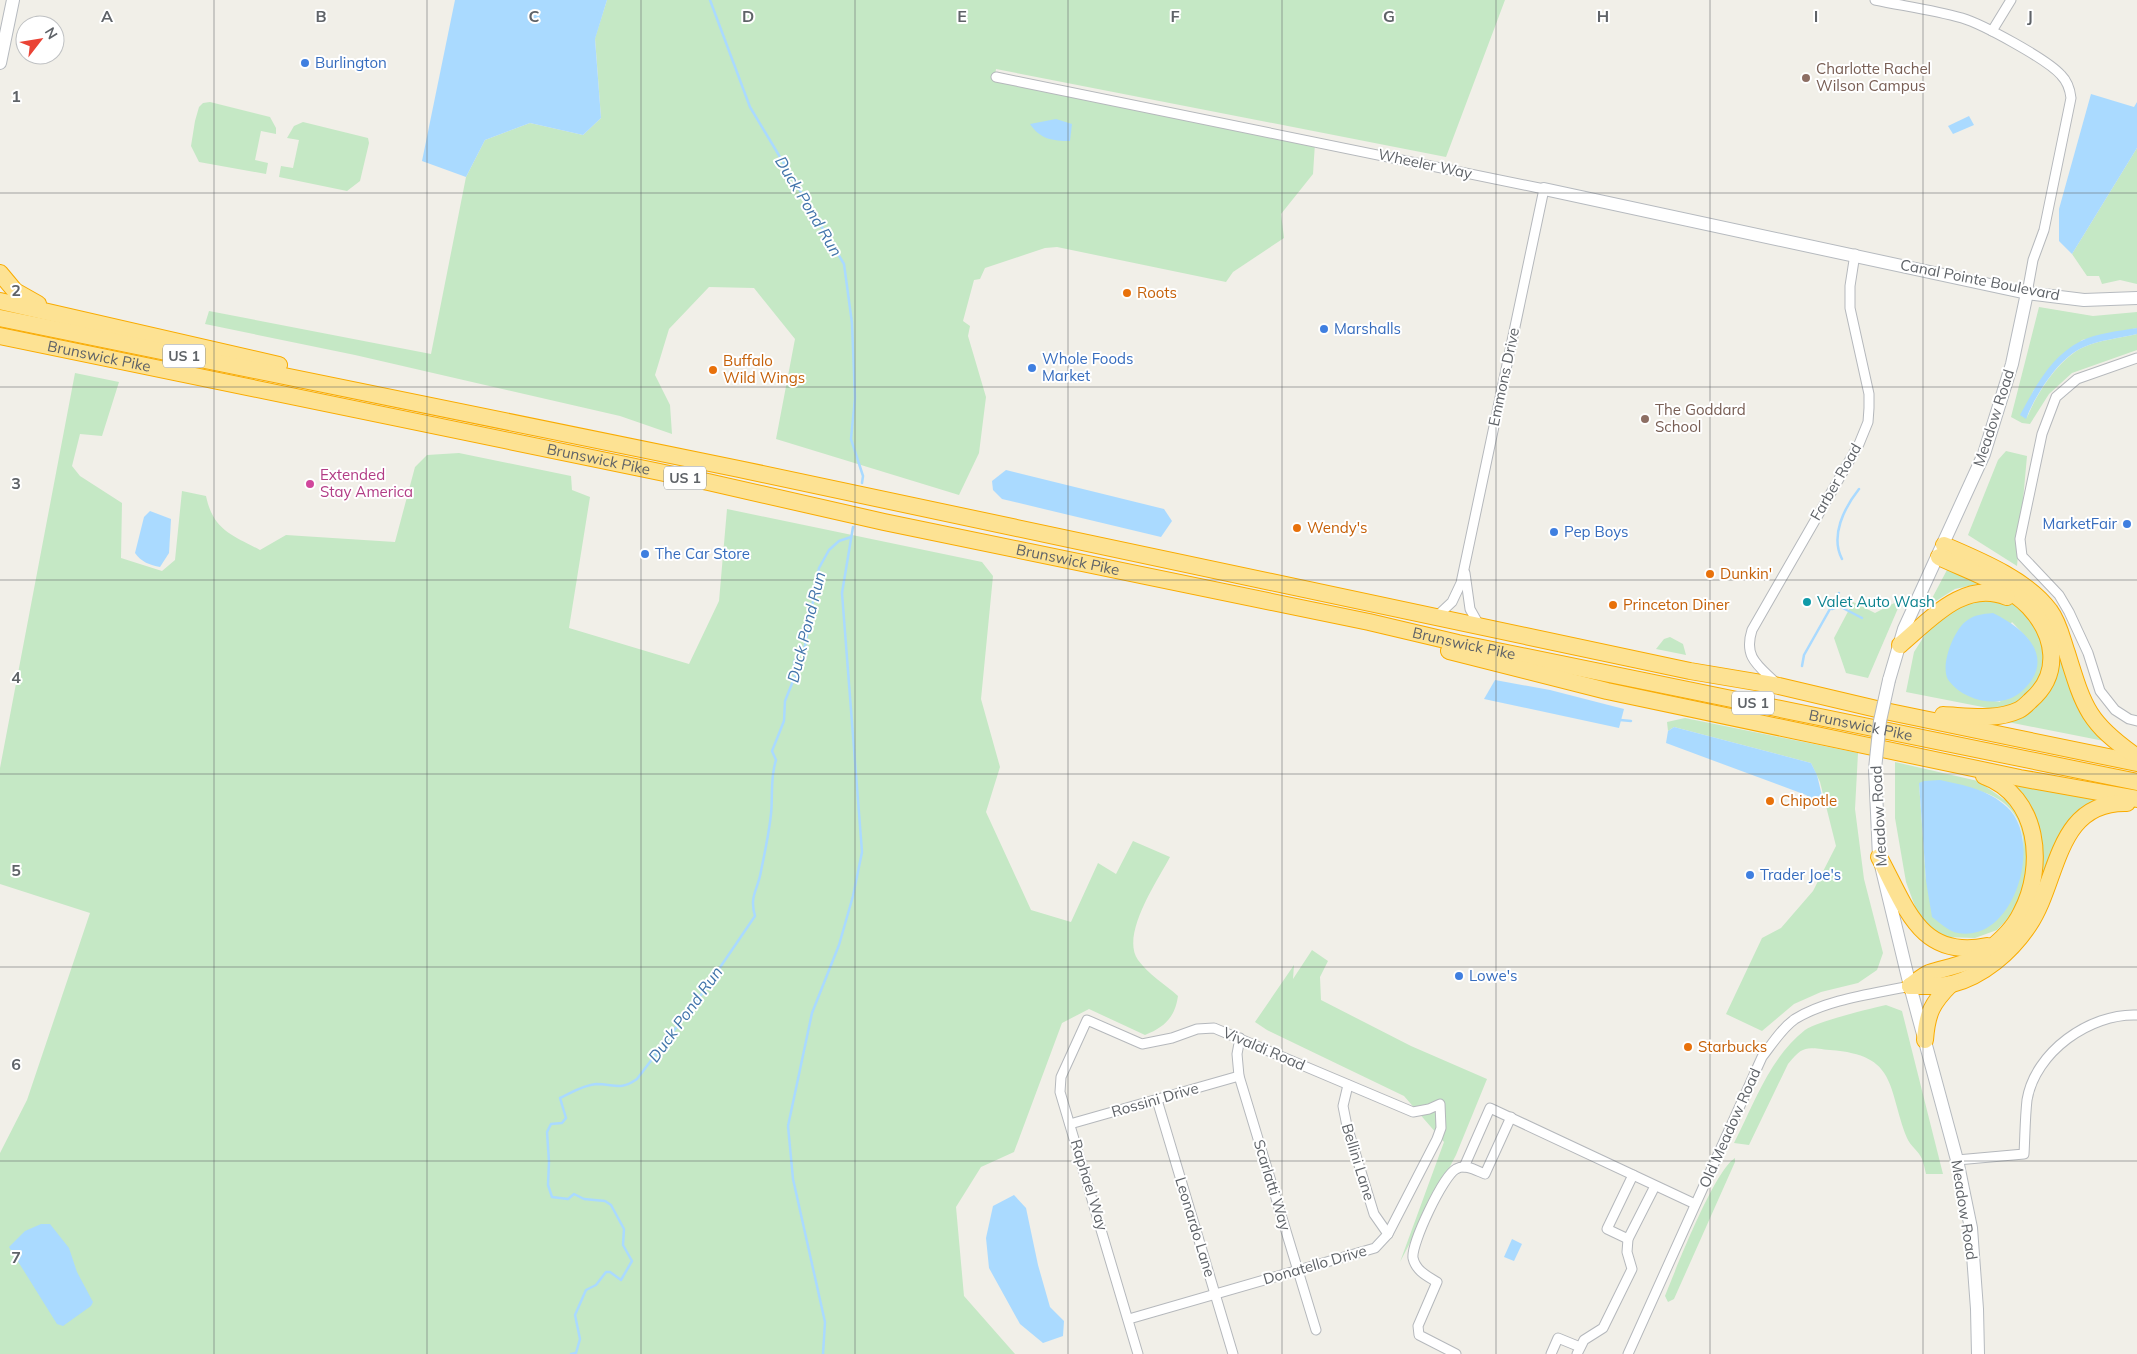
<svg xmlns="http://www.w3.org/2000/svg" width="2137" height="1354" font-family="Mulish,sans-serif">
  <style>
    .green { fill: #c5e8c5; fill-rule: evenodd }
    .water { fill: #aadaff }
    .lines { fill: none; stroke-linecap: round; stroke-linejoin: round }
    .stream { stroke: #aadaff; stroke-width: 2.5 }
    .street-casing { stroke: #b5b8bc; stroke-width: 11 }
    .secondary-casing { stroke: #b6babf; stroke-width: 14 }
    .highway-casing { stroke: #f9ab00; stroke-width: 18 }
    .street { stroke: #fff; stroke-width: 9 }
    .secondary { stroke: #fff; stroke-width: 12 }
    .highway { stroke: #fde293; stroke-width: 16 }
    .secondary-bridge-casing { stroke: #b6babf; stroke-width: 14; stroke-linecap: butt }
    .secondary-bridge { stroke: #fff; stroke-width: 12 }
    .grid { fill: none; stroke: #5f6368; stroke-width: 1; stroke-opacity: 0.55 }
    .shop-dot { fill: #3f7fe0; stroke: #fff; stroke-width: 2 }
    .education-dot { fill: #8d6e63; stroke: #fff; stroke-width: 2 }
    .food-dot { fill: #e8710a; stroke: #fff; stroke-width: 2 }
    .hotel-dot { fill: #d1479c; stroke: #fff; stroke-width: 2 }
    .culture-dot { fill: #0f9aa8; stroke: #fff; stroke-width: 2 }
    .labels { text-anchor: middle; stroke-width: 4; stroke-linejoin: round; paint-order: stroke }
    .shield { fill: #fff; stroke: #8f9295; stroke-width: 1 }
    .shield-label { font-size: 14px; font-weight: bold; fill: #5f6368 }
    .shop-label { font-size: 15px; fill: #366cbe; stroke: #fff; text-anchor: start }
    .education-label { font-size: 15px; fill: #785e54; stroke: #fff; text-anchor: start }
    .street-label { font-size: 15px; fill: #5f6368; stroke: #fff }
    .food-label { font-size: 15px; fill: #c56008; stroke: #fff; text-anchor: start }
    .hotel-label { font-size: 15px; fill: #b23c85; stroke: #fff; text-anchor: start }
    .culture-label { font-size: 15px; fill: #0d838f; stroke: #fff; text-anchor: start }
    .water-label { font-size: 16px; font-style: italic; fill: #4174aa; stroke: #fff }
    .grid-label { font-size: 16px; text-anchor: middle; font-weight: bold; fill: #5f6368; stroke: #fff; stroke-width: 4; stroke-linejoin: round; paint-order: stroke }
  </style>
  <rect width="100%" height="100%" fill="#f1efe8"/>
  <g class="green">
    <polygon points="607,0 1505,0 1446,157 996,69 995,76 1315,143 1313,174 1281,214 1284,238 1233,272 1226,282 1057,247 1045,248 985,268 980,279 974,280 963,321 970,326 968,336 986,397 979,453 959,495 776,439 795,339 754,288 709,287 669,329 655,375 670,405 672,434 620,416 355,355 205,324 209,311 431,354 466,177 485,140 530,123 583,135 601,118 595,38"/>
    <polygon points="210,102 270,117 276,128 276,134 261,131 255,160 268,163 266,174 199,162 191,146 195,121 199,107 203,103"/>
    <polygon points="303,122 368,138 369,143 360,181 347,191 279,177 281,166 293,168 299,140 287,138 294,126"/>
    <polygon points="2137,148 2137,284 2120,280 2102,284 2099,276 2087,276 2072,254"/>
    <path d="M 2039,307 L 2093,316 L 2137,312 L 2137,328 L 2082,340 L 2033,391 L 2027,418 C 2036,394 2060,357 2084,347 C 2100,340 2120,338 2137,334 L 2137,350 L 2072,373 L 2049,394 L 2030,424 L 2022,423 L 2011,417 Z"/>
    <path d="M 75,373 L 119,382 L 102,436 L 80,434 L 72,466 L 80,476 L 122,503 L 121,558 L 162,571 L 175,560 L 182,491 L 206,496 C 213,530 232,535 260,550 L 286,535 L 395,542 L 415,467 L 427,455 L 459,453 L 571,476 L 572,490 L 590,497 L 569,628 L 689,664 L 719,601 L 727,509 L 982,562 L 993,576 L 981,699 L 1000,767 L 986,812 L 1031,910 L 1071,922 L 1098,863 L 1116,874 L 1133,841 L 1170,857 C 1158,880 1120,935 1138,960 C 1148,974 1166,985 1178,996 C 1175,1017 1165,1027 1145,1035 L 1089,1009 L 1062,1023 L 1014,1152 L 981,1167 L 956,1207 L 964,1296 L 1015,1354 L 0,1354 L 0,1153 L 27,1100 L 90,913 L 0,884 L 0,768 Z"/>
    <polygon points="2006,451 2027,456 2017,566 1968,535 1998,460"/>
    <polygon points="1948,568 1982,583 1955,589 1928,606"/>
    <path d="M 1992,596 L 2023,606 L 2048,651 L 2045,677 L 2027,700 L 1998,710 L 1906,692 L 1914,652 L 1930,627 L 1967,600 ZM 2012,622 L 2028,639 L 2000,702 L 1972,697 L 1962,692 Z"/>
    <polygon points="1902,599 1868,678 1846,673 1834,638 1853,602 1875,613"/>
    <polygon points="1670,637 1683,644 1686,655 1656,649 1664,639"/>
    <polygon points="2060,649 2104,741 2003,721 2038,703"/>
    <polygon points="1685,718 1858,753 1855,809 1864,879 1883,953 1877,970 1858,983 1821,992 1794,1004 1762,1031 1726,1014 1762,938 1781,928 1813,891 1836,846 1820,782 1811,763 1674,727 1668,731 1667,722"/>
    <path d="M 1895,762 L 1978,781 L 2012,805 L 2028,828 L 2027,879 L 2013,913 L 1997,930 L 1975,938 L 1944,937 L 1920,920 L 1906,882 L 1895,818 ZM 1919,783 C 1958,785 2017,787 2023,838 C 2024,846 2022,856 2022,865 L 1926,881 Z"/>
    <polygon points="2015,784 2100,799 2043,876 2041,841 2035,815"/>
    <polygon points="1312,950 1328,961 1320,977 1321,1000 1411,1046 1487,1079 1456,1155 1400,1262 1444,1142 1404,1096 1267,1030 1255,1022 1294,965 1293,979"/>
    <path d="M 1886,1005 L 1902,1011 L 1943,1174 L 1926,1174 C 1925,1170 1924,1164 1922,1159 C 1919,1151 1910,1146 1907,1138 C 1887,1087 1898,1055 1830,1050 C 1807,1048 1804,1044 1788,1064 L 1749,1145 L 1734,1143 C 1754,1104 1770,1057 1805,1030 C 1819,1021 1868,1009 1886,1005 Z"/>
    <path d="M 1735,1158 L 1735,1162 L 1674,1299 L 1668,1302 L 1665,1296 C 1676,1269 1714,1171 1735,1158 Z"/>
  </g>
  <g class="water">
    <polygon points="455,0 607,0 595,39 601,118 583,135 530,123 485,140 466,177 422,161"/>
    <polygon points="2091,94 2134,107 2137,102 2137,148 2072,254 2059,241 2059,209"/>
    <polygon points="1969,116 1974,125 1953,134 1948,126"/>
    <path d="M 1056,119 L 1072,124 L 1070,141 C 1052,141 1040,139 1030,124 Z"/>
    <path d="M 2137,328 L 2137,334 C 2120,338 2100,340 2084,347 C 2059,357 2036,394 2026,419 L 2020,415 C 2035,387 2051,356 2081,341 C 2097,333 2119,331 2137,328 Z"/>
    <polygon points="1006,470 1164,509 1172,521 1161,537 1002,499 993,490 992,481"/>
    <path d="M 150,511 L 171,519 L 169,553 L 160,567 C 150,565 141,562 135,553 L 144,517 Z"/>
    <path d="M 1993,613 C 2026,629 2058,659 2021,692 C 2001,709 1965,702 1949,681 C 1939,668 1953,632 1965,622 C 1973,615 1982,614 1993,613 Z"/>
    <polygon points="1495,680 1550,690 1624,709 1619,728 1484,699"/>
    <polygon points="1674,727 1811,763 1817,775 1823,800 1820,805 1806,795 1666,743 1668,731"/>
    <path d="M 1940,780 C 1964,785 1989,790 2007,807 C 2044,840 2015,943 1958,933 C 1949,932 1939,922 1932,917 L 1926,881 L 1919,783 L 1924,781 Z"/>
    <polygon points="1014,1195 1026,1208 1038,1265 1050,1307 1064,1321 1063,1336 1043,1343 1020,1324 989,1268 986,1238 993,1206"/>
    <polygon points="41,1224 50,1224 69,1248 77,1272 93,1302 91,1306 63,1326 57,1324 9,1247 25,1231"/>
    <polygon points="1512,1239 1522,1244 1514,1261 1504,1257"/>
  </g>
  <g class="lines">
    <g class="stream">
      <polyline points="710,0 750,107 844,264 852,323 855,398 851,439 863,476 862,483"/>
      <path d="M 1842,559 C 1830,536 1844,508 1859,489"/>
      <polyline points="1832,609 1839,606 1862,618"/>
      <polyline points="1802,666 1804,655 1839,593"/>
      <polyline points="1620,720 1631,721"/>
      <path d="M 571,1354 L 576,1353 L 580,1339 L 575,1315 L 586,1290 L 596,1285 L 606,1272 L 610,1272 L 621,1280 L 632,1261 L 623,1245 L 624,1229 L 611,1205 L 605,1201 L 584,1199 L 574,1194 L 568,1199 L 552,1197 L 548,1185 L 549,1162 L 547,1132 L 551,1124 L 562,1123 L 566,1118 L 560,1098 C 571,1093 583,1085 596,1084 C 615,1084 620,1091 637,1079 L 704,991 L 755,916 C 749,896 758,890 761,871 C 765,852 769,833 771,814 C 773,795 770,778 776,760 L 772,751 L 784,721 L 785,701 L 795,676 L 794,662 L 805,646 L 819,568 L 829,550 L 839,541 L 851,537"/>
      <polyline points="823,1354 825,1322 793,1179 788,1126 812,1013 839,945 853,896 862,852 842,593 853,527"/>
    </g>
    <defs>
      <g id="street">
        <path d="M 1875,0 C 1904,6 1934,10 1962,18 C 1982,24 2047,59 2061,75 C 2068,82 2070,89 2071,98 L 2044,230 L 2033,260 L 2027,293"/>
        <polyline points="1992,31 2011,0"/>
        <polyline points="996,77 1544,189 1461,583 1452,602 1436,617"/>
        <polyline points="2137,358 2077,379 2056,397 2042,434 2020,539 2022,556 2059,595 2069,612 2088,653 2100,691 2115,710 2129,719 2137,721"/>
        <polyline points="1465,573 1470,609 1479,625"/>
        <path d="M 1777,684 C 1759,666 1743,658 1752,630 L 1859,444 L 1868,422 L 1869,408 L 1869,394 L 1850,308 L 1850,286 L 1855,254"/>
        <polyline points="1240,1038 1237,1054 1239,1076 1316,1330"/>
        <polyline points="1348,1085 1343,1106 1347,1126 1374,1214 1388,1234"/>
        <polyline points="1157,1100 1233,1354"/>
        <polyline points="1070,1124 1239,1076"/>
        <path d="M 1957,1160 L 2024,1154 C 2025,1136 2025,1118 2027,1100 C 2035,1052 2090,1013 2137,1015"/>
        <polyline points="1464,1167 1490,1108 1695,1204"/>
        <polyline points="1628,1239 1607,1229 1633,1175"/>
        <polyline points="1129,1319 1375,1248 1388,1234 1437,1139 1441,1128 1440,1104 1429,1109 1413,1112 1214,1028 1197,1029 1172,1038 1142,1044 1087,1020 1061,1077 1060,1092 1138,1354"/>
        <path d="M 1456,1354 L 1419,1335 L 1418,1326 L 1437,1282 C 1427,1276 1416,1271 1413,1258 C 1411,1244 1443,1176 1456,1169 C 1466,1164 1475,1170 1485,1174 L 1511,1117"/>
        <polyline points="1551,1354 1558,1338 1580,1347"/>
        <polyline points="1577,1354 1584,1340 1603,1328 1632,1269 1627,1252 1628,1239 1655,1186"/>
        <path d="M 1628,1354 L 1762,1057 C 1772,1044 1782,1028 1795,1019 C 1828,999 1873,994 1910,986"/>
      </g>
      <g id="secondary">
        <polyline points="0,63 13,0"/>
        <polyline points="1544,189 2027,293 2084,300 2137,298"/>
        <polyline points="1889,680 1904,629 1984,454 2012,364 2027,293"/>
        <polyline points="1875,769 1879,857 1910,986 1957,1160 1971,1228 1977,1309 1978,1354"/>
      </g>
      <g id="highway">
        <polyline points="0,273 15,291 38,304"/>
        <polyline points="0,301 279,365"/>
        <polyline points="0,318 739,469 1690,671 1779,686 1885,711 2137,763"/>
        <path id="s1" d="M 0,336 L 708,482 L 884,522 L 1369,622 L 1458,643 L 2137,782"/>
        <path d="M 1944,545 C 1979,560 2028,580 2050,611 C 2059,623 2062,639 2067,653 C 2084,708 2088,723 2137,757"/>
        <path d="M 1939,557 C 1968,571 2006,583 2029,607 C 2055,635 2062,674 2030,701 C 2027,704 2023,708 2019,710 C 1996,721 1967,716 1943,715"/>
        <path d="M 1900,645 C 1930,620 1964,579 2007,597"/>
        <polyline points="1449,651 1607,691 2020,778 2137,799"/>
        <path d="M 1879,857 C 1906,906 1919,960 1987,946"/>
        <path d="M 1910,986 C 1916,982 1922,976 1929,973 C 1948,967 1969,964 1986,952 C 1999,942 2014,928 2021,913 C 2046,866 2039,796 1984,776"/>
        <path d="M 1910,986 C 1923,986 1938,987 1952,984 C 1983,976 2011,952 2029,925 C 2059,881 2055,801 2127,803"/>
        <path d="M 1925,1040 C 1927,1013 1932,1003 1951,984"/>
      </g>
    </defs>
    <use href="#street" class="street-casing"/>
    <use href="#secondary" class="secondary-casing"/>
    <use href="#highway" class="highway-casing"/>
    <use href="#street" class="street"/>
    <use href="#secondary" class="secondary"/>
    <use href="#highway" class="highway"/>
    <defs>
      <polyline id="secondary-bridge" points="1875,769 1880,721 1889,680"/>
    </defs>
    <use href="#secondary-bridge" class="secondary-bridge-casing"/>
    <use href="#secondary-bridge" class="secondary-bridge"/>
  </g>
  <path class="grid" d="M 214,0 L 214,1354M 427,0 L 427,1354M 641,0 L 641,1354M 855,0 L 855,1354M 1068,0 L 1068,1354M 1282,0 L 1282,1354M 1496,0 L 1496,1354M 1710,0 L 1710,1354M 1923,0 L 1923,1354M 0,193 L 2137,193M 0,387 L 2137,387M 0,580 L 2137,580M 0,774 L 2137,774M 0,967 L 2137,967M 0,1161 L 2137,1161"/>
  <g class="shop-dot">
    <circle cx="305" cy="63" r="5"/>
    <circle cx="1324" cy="329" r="5"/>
    <circle cx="1032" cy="368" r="5"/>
    <circle cx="2127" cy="524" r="5"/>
    <circle cx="1554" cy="532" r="5"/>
    <circle cx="645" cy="554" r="5"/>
    <circle cx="1750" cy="875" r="5"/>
    <circle cx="1459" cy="976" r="5"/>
  </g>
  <g class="education-dot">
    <circle cx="1806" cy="78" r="5"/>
    <circle cx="1645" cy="419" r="5"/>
  </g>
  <g class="food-dot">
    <circle cx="1127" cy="293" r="5"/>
    <circle cx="713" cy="370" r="5"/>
    <circle cx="1297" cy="528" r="5"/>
    <circle cx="1710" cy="574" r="5"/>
    <circle cx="1613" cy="605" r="5"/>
    <circle cx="1770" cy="801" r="5"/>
    <circle cx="1688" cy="1047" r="5"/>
  </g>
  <circle class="hotel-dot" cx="310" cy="484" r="5"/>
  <circle class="culture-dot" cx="1807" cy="602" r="5"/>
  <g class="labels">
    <g class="shield">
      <rect x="163" y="344.5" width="42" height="23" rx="4"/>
      <rect x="664" y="466.5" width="42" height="23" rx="4"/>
      <rect x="1732" y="691.5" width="42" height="23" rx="4"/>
    </g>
    <g class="shield-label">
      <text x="184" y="361">US 1</text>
      <text x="685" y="483">US 1</text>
      <text x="1753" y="708">US 1</text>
    </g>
    <g class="shop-label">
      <text x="315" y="68">Burlington</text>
      <text x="1334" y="334">Marshalls</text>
      <text x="1042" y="364">Whole Foods<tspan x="1042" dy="17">Market</tspan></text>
      <text x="2117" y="529" text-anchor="end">MarketFair</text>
      <text x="1564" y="537">Pep Boys</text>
      <text x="655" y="559">The Car Store</text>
      <text x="1760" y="880">Trader Joe's</text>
      <text x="1469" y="981">Lowe's</text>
    </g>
    <g class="education-label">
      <text x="1816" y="74">Charlotte Rachel<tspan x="1816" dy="17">Wilson Campus</tspan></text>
      <text x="1655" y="415">The Goddard<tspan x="1655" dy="17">School</tspan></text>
    </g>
    <g class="street-label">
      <text transform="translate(1425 164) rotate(12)" y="5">Wheeler Way</text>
      <text transform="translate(1980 280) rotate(11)" y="5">Canal Pointe Boulevard</text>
      <text dy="5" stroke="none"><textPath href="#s1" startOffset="101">Brunswick Pike</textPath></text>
      <text transform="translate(1504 377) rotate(-78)" y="5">Emmons Drive</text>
      <text transform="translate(1994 418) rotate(-72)" y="5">Meadow Road</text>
      <text dy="5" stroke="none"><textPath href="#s1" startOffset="611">Brunswick Pike</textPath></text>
      <text transform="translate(1836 482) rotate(-60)" y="5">Farber Road</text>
      <text dy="5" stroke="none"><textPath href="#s1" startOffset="1091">Brunswick Pike</textPath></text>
      <text dy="5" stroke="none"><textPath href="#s1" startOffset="1496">Brunswick Pike</textPath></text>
      <text dy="5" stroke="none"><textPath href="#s1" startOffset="1901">Brunswick Pike</textPath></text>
      <text transform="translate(1879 816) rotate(-93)" y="5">Meadow Road</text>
      <text transform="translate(1264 1049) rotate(23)" y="5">Vivaldi Road</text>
      <text transform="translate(1155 1100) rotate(-16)" y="5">Rossini Drive</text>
      <text transform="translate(1730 1128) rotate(-66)" y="5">Old Meadow Road</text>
      <text transform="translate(1358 1162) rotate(73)" y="5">Bellini Lane</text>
      <text transform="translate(1089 1185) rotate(73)" y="5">Raphael Way</text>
      <text transform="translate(1272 1185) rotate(73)" y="5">Scarlatti Way</text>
      <text transform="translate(1964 1210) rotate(81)" y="5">Meadow Road</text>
      <text transform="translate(1195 1227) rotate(73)" y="5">Leonardo Lane</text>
      <text transform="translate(1315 1265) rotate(-16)" y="5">Donatello Drive</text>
    </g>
    <g class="food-label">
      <text x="1137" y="298">Roots</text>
      <text x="723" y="366">Buffalo<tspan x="723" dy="17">Wild Wings</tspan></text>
      <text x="1307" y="533">Wendy's</text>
      <text x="1720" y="579">Dunkin'</text>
      <text x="1623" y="610">Princeton Diner</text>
      <text x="1780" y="806">Chipotle</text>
      <text x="1698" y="1052">Starbucks</text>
    </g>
    <g class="hotel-label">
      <text x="320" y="480">Extended<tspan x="320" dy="17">Stay America</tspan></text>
    </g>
    <g class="culture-label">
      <text x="1817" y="607">Valet Auto Wash</text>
    </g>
    <g class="water-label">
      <text transform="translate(809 206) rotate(59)" y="6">Duck Pond Run</text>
      <text transform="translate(806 627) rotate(-76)" y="6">Duck Pond Run</text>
      <text transform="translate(685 1014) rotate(-54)" y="6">Duck Pond Run</text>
    </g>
  </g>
  <g class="grid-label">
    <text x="107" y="22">A</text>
    <text x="321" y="22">B</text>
    <text x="534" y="22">C</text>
    <text x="748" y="22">D</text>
    <text x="962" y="22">E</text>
    <text x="1175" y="22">F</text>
    <text x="1389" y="22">G</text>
    <text x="1603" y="22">H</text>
    <text x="1816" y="22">I</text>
    <text x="2030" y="22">J</text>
    <text x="16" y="102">1</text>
    <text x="16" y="296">2</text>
    <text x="16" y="489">3</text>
    <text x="16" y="683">4</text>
    <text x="16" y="876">5</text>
    <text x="16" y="1070">6</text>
    <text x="16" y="1263">7</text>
  </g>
  <g transform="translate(40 40) rotate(59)"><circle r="24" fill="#ffffff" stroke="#bfc1c3"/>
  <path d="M0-4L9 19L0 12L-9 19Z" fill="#ea4335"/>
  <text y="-8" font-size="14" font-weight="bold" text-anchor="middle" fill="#5f6368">N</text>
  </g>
</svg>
